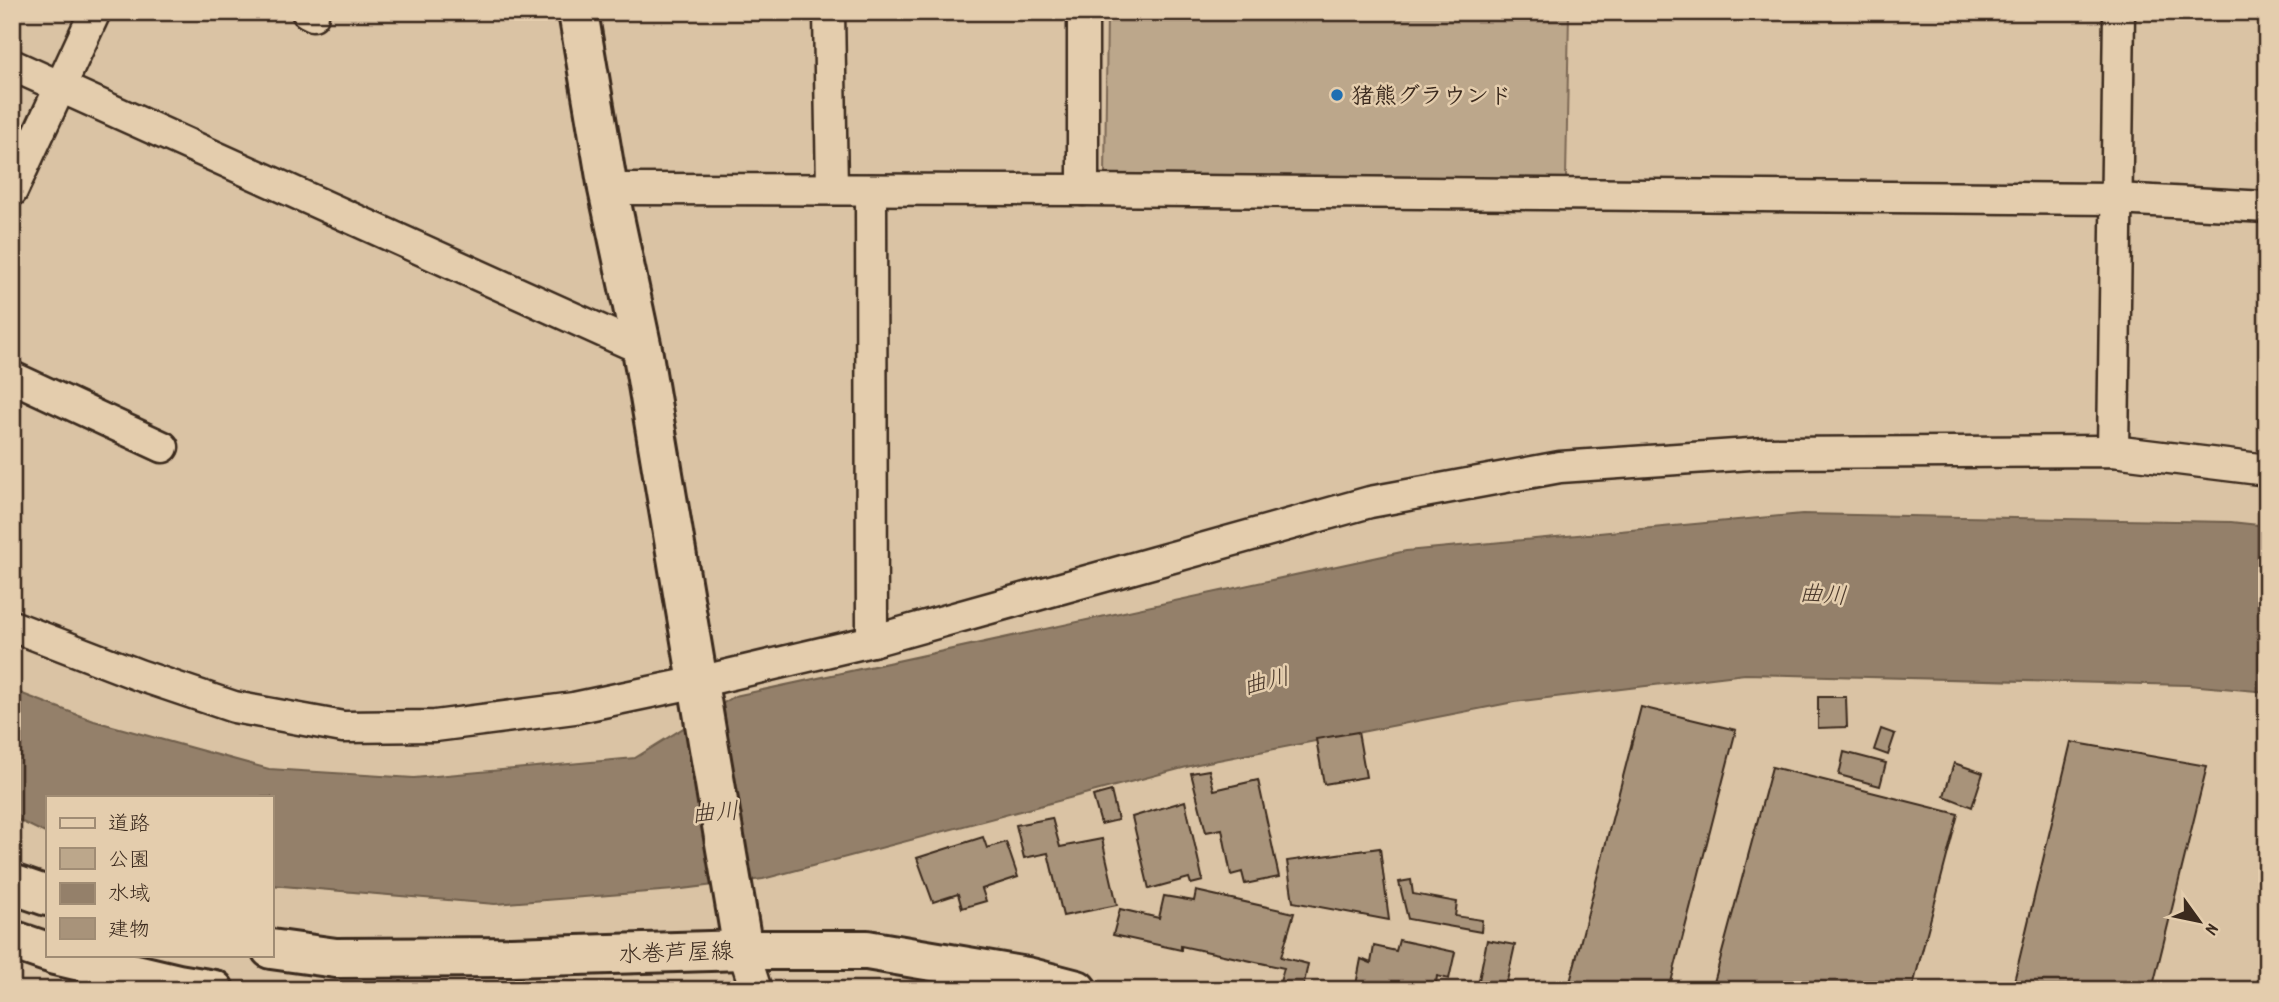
<svg xmlns="http://www.w3.org/2000/svg" width="2279" height="1002" font-family="Dekko,'Klee One',sans-serif">
  <style>
    .green { fill: #bca78b; stroke: #7c6854; stroke-width: 2 }
    .water { fill: #94806a; stroke: #705e4c; stroke-width: 2 }
    .building { fill: #a8937a; stroke: #3b2a1e; stroke-width: 2 }
    .lines { fill: none; stroke-linecap: round; stroke-linejoin: round }
    .street-casing { stroke: #3b2a1e; stroke-width: 35 }
    .secondary-casing { stroke: #3b2a1e; stroke-width: 44 }
    .street { stroke: #e4cdad; stroke-width: 30 }
    .secondary { stroke: #e4cdad; stroke-width: 38 }
    .poi-dot { fill: #1f6fb2; stroke: #e4cdad; stroke-width: 2.5 }
    .labels { text-anchor: middle; stroke-width: 5; stroke-linejoin: round; paint-order: stroke }
    .poi-label { font-size: 23px; font-weight: bold; fill: #3b2a1e; stroke: #e4cdad; text-anchor: start }
    .street-label { font-size: 23px; fill: #3b2a1e; stroke: #e4cdad }
    .water-label { font-size: 24px; font-style: italic; fill: #4d3b2d; stroke: #e4cdad }
  </style>
  <rect width="100%" height="100%" fill="#dac3a4"/>
  <filter id="ink" filterUnits="userSpaceOnUse"><feTurbulence type="fractalNoise" baseFrequency=".0143" numOctaves="2"/><feDisplacementMap in="SourceGraphic" scale="14" xChannelSelector="R" yChannelSelector="G"/><feConvolveMatrix kernelMatrix="1 2 1 2 8 2 1 2 1" color-interpolation-filters="sRGB"/></filter>
  <g filter="url(#ink)">
    <polygon class="green" points="1107,12 1569,12 1566,178 1105,177"/>
    <polygon class="water" points="1802,514 2231,522 2267,526 2267,692 2188,685 1745,674 1514,702 1198,764 763,879 674,890 495,904 271,885 271,797 47,797 47,834 12,817 12,690 94,721 269,769 414,778 635,758 735,696 1406,551"/>
    <g class="building">
      <polygon points="1818,697 1846,697 1847,727 1818,728"/>
      <polygon points="1641,707 1736,730 1669,990 1568,990"/>
      <polygon points="1881,729 1895,734 1888,755 1874,750"/>
      <polygon points="1358,732 1366,777 1324,784 1316,739"/>
      <polygon points="2071,742 2207,766 2152,990 2012,990"/>
      <polygon points="1844,752 1886,763 1880,786 1839,775"/>
      <polygon points="1954,763 1983,773 1972,807 1944,796"/>
      <polygon points="1772,767 1958,814 1912,990 1712,990"/>
      <polygon points="1209,770 1214,790 1258,780 1279,877 1245,884 1242,872 1231,875 1222,829 1206,832 1191,773"/>
      <polygon points="2267,782 2267,807 2262,807"/>
      <polygon points="1111,791 1118,820 1101,824 1093,796"/>
      <polygon points="1185,801 1203,881 1191,884 1189,878 1149,889 1132,817"/>
      <polygon points="1052,818 1060,847 1102,839 1117,905 1063,916 1048,853 1024,858 1016,825"/>
      <polygon points="983,837 987,848 1006,842 1018,877 982,889 986,901 962,908 958,894 933,902 917,858"/>
      <polygon points="1380,848 1389,920 1293,902 1287,861"/>
      <polygon points="1411,880 1413,894 1457,902 1455,916 1482,920 1481,932 1408,919 1399,882"/>
      <polygon points="1196,891 1294,913 1281,957 1308,964 1303,988 1280,982 1284,968 1181,946 1181,950 1113,935 1120,909 1159,918 1164,896 1194,901"/>
      <polygon points="1399,940 1455,952 1449,979 1437,976 1435,990 1355,990 1361,959 1371,963 1374,946 1396,951"/>
      <polygon points="1487,940 1515,945 1505,990 1477,990"/>
    </g>
    <g class="lines">
      <defs>
        <g id="street">
          <polyline points="307,12 313,15"/>
          <polyline points="829,12 832,189"/>
          <polyline points="12,65 642,349"/>
          <polyline points="608,189 1083,190 2116,199 2267,207"/>
          <polyline points="871,190 872,641"/>
          <polyline points="1083,190 1083,12"/>
          <polyline points="12,191 95,12"/>
          <polyline points="12,377 163,447"/>
          <polyline points="2113,451 2119,12"/>
          <polyline points="12,626 139,675 234,707 343,727 435,726 574,708 698,682 872,641 1370,502 1560,467 1765,453 2113,451 2267,470"/>
          <polyline points="743,950 756,990"/>
        </g>
        <g id="secondary">
          <polyline points="578,12 608,189 642,349 743,950"/>
          <polyline points="12,884 47,896"/>
          <polyline points="12,940 47,952"/>
          <polyline points="271,949 336,958 511,957 743,950 867,950 1027,977 1077,990"/>
          <polyline points="55,955 178,984 214,990"/>
        </g>
      </defs>
      <use href="#street" class="street-casing"/>
      <use href="#secondary" class="secondary-casing"/>
      <use href="#street" class="street"/>
      <use href="#secondary" class="secondary"/>
    </g>
  </g>
  <circle class="poi-dot" cx="1337" cy="95" r="7"/>
  <g class="labels">
    <g class="poi-label">
      <text x="1351" y="103">猪熊グラウンド</text>
    </g>
    <g class="street-label">
      <text transform="translate(676 952) rotate(-2)" y="8">水巻芦屋線</text>
    </g>
    <g class="water-label">
      <text transform="translate(1823 594) rotate(4)" y="8">曲川</text>
      <text transform="translate(1266 681) rotate(-14)" y="8">曲川</text>
      <text transform="translate(715 812) rotate(-5)" y="8">曲川</text>
    </g>
  </g>
  <rect width="2279" height="1002" fill="none" stroke="#e4cdad" stroke-width="42"/>
  <rect x="21" y="21" width="2237" height="960" fill="none" stroke="#3b2a1e" stroke-width="2.5" filter="url(#ink)"/>
  <rect x="46" y="796" width="228" height="161" fill="#e4cdad" stroke="#a08c74" stroke-width="2"/>
  <rect x="60" y="818" width="35" height="10" fill="#e4cdad" stroke="#a08c74" stroke-width="2"/>
  <text x="108" y="830" font-size="21" fill="#3b2a1e">道路</text>
  <rect x="60" y="848" width="35" height="21" fill="#bca78b" stroke="#a08c74" stroke-width="2"/>
  <text x="108" y="866" font-size="21" fill="#3b2a1e">公園</text>
  <rect x="60" y="883" width="35" height="21" fill="#94806a" stroke="#a08c74" stroke-width="2"/>
  <text x="108" y="900" font-size="21" fill="#3b2a1e">水域</text>
  <rect x="60" y="918" width="35" height="21" fill="#a8937a" stroke="#a08c74" stroke-width="2"/>
  <text x="108" y="936" font-size="21" fill="#3b2a1e">建物</text>
  <g transform="translate(2199 921) rotate(123)" stroke="#e4cdad" stroke-width="5" paint-order="stroke">
  <path d="M0-5L12 26L0 18L-12 26Z" fill="#3b2a1e"/>
  <text y="-10" font-size="19" font-weight="bold" text-anchor="middle" fill="#3b2a1e">N</text>
  </g>
</svg>
